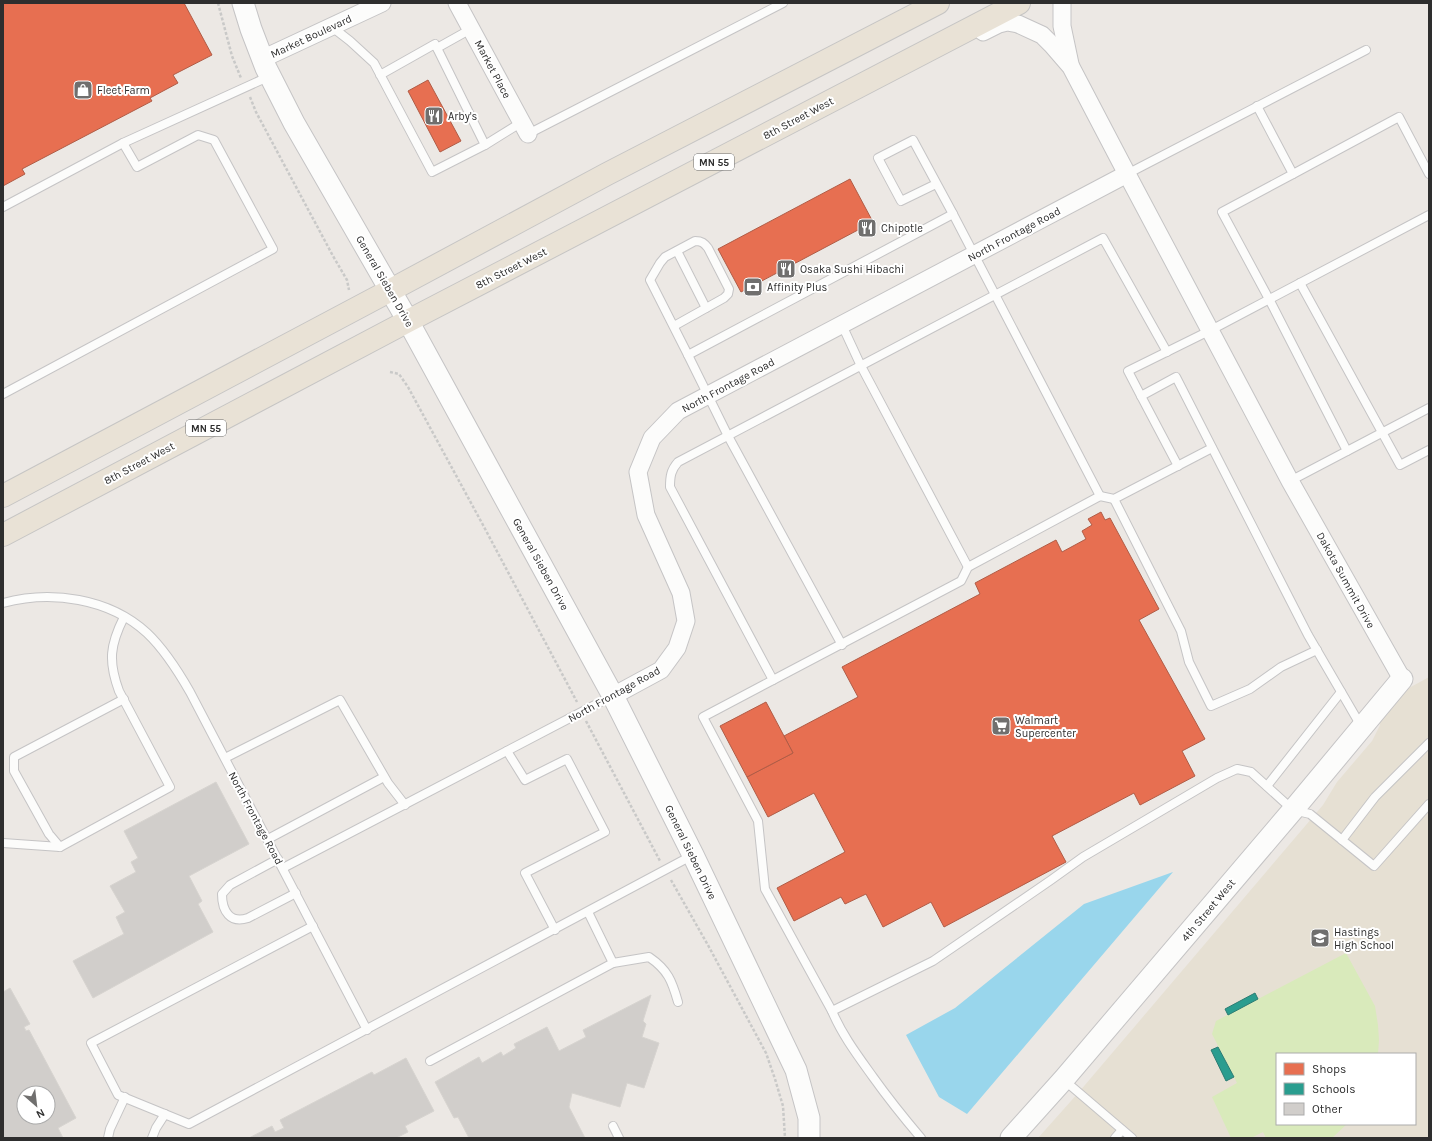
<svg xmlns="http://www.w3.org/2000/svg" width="1432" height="1141" font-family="Karla,sans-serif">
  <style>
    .education { fill: #e6e0d3; fill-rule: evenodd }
    .pitch { fill: #d9eabb }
    .water { fill: #99d6ec }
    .shops { fill: #e76f51; stroke: #b05c46 }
    .schools { fill: #2a9d8f; stroke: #2b7c72 }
    .building { fill: #d1cecb; stroke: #d7d4d0; fill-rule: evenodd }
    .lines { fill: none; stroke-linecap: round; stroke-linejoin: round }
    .service-casing { stroke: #c5c4c5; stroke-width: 10 }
    .minor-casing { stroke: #c5c4c5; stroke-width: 19 }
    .tertiary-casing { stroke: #c5c4c5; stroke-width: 23 }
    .trunk-casing { stroke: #c6c5c4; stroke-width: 24 }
    .path { stroke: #c9c9c8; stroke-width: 2.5; stroke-dasharray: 3 2; stroke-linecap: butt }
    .service { stroke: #fcfcfb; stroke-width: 8 }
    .minor { stroke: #fcfcfb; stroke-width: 17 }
    .tertiary { stroke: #fcfcfb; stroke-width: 21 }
    .trunk { stroke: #e9e2d6; stroke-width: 22 }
    .labels { text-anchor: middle; stroke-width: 4; stroke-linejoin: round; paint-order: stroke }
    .shield { fill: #fff; stroke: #6d6d6d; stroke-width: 1 }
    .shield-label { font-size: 10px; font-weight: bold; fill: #2e2e2e }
    .street-label { font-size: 11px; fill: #2e2e2e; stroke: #fff }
    .poi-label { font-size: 11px; fill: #2e2e2e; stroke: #fff; text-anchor: start }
  </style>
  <rect width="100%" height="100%" fill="#ece8e4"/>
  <path class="education" d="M 1429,677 L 1429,1138 L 1038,1138 L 1079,1092 L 1323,805 L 1337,782 L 1372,741 L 1380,725 L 1377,712 L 1378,705 ZM 1277,1054 L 1415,1054 L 1415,1124 L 1277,1124 Z"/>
  <polygon class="pitch" points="1346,953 1375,1006 1378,1025 1379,1040 1378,1054 1277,1054 1277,1124 1347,1124 1332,1138 1266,1138 1263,1132 1251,1138 1231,1138 1212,1097 1237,1083 1212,1034 1216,1021"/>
  <polygon class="water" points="1173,872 967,1114 939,1097 906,1035 955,1008 1084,904"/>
  <g class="shops">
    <polygon points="3,3 184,3 212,55 173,75 178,83 150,98 152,101 22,169 25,174 3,186"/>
    <polygon points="428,80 461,141 440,152 408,91"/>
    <polygon points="850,179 873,222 741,292 718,249"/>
    <polygon points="1101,512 1105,520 1110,518 1159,609 1139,620 1205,739 1182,751 1195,776 1140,805 1134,793 1052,836 1066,862 944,927 931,902 883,927 866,894 845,904 841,897 794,921 777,888 845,852 814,793 768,817 747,777 793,753 784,736 858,697 842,667 980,594 975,583 1056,540 1062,552 1086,539 1082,531 1092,525 1088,519"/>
    <polygon points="766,702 793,753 747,777 720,726"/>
  </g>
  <g class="schools">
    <polygon points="1255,993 1258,999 1228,1015 1225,1009"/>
    <polygon points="1218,1047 1234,1077 1226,1081 1211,1050"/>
  </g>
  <g class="building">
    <polygon points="216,782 249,844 189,876 202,901 198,904 213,932 93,998 73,961 124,934 116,917 125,912 110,886 136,872 131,862 138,858 124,831"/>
    <path d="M 10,988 L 30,1024 L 24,1027 L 26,1031 L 29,1030 L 76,1118 L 58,1128 L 63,1138 L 3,1138 L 3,992 ZM 24,1093 L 48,1093 L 48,1117 L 24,1117 Z"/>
    <polygon points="651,995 643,1021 646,1024 642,1037 659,1043 644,1088 627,1083 620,1107 572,1093 569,1107 585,1138 469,1138 458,1117 454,1118 435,1082 479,1057 482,1063 501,1052 503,1056 516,1048 514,1044 547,1027 559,1051 586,1037 583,1030"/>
    <polygon points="406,1058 434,1111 405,1126 408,1132 396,1138 249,1138 272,1126 275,1132 284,1128 280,1120 372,1072 374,1075"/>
  </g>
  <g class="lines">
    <defs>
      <g id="service">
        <polyline points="332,27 350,41 374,63 432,172 485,145 435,44 380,75"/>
        <polyline points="437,48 471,29"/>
        <polyline points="1257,106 1293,174 1399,117 1429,174"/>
        <polyline points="528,134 783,3"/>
        <polyline points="485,145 522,122"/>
        <polyline points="1127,174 1366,50"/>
        <polyline points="1293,174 1222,212 1269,299 1347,451"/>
        <polyline points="936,184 901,201 878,158 913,140 953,214"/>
        <polyline points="3,207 123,143 270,76"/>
        <polyline points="677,251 706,308"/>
        <polyline points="1300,283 1400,465 1429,450"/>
        <polyline points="842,325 861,366 968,567"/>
        <path d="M 674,326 L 724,298 L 728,294 L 729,289 L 708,248 C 704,243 702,241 695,241 L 665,257 L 660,263 L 650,280 L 688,355"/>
        <path d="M 1167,352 L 1103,238 L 678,462 C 671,470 670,476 670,487 L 773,680 L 961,581 L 968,567 L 1100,496 L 1114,499 L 1212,448"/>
        <polyline points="3,394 273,249 214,140 198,135 137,167 123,143"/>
        <polyline points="1141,396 1178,466"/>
        <polyline points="1290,481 1429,408"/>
        <polyline points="1114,499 1181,631 1189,662 1211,706 1250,689 1281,667 1317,650"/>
        <path d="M 3,603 C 51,590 109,598 147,633 C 165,650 178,671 190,692 L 367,1030"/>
        <polyline points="842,645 728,436 688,355 953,214 1100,496"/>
        <path d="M 773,680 L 703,717 L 758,821 L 765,889 L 832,1011 C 842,1035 858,1056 873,1077 C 888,1098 904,1118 921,1138"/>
        <polyline points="1361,726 1308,635 1176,377 1141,396 1128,371 1211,330 1429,215"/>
        <polyline points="507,751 525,780 567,759 605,832 525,873 555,930"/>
        <polyline points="225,758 340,700 388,783 405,805"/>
        <polyline points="1267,786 1341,692"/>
        <polyline points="268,839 384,777"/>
        <polyline points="1342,840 1375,797 1429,743"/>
        <path d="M 3,843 L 60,847 L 170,787 L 119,691 C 108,661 110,645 124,617"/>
        <polyline points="60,847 49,834 14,771 14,757 124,699"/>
        <path d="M 278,859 L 230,885 L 222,894 C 222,911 230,924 248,918 L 296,893"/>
        <polyline points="283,868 612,696"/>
        <path d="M 588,912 L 613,963 L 649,957 C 668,970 672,981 678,1002"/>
        <polyline points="313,926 91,1043 118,1095 189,1124 693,855"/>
        <polyline points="832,1011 933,961 1051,880 1083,857 1217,778 1237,769 1251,772 1293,810 1310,814 1374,866 1429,804"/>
        <polyline points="430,1061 613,963"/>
        <polyline points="1064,1080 1132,1138"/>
        <polyline points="613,1126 619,1138"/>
        <polyline points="108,1138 110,1129 125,1097"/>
        <polyline points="152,1138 156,1128 165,1114"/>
        <polyline points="1115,1138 1122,1130"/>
      </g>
      <g id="minor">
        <polyline points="457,3 528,134"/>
        <polyline points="1062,3 1062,26 1070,64"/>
        <polyline points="262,59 382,3"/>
        <polyline points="1127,174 1290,481 1402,679"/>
        <polyline points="613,696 661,670 677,648 686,621 681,593 646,515 638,472 652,438 678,411 1127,174 1071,67 1052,45 1042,35 1018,24 1007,22 999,24 983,32"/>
      </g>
      <g id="tertiary">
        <polyline points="243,3 251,29 266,68 294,123 408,321 613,696 693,855 796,1070 809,1118 809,1138"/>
        <polyline points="1011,1138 1064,1079 1293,810 1402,679"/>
      </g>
      <g id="trunk">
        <polyline points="3,496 391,290 607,174 938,3"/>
        <polyline points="3,535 408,321 1019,3"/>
      </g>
    </defs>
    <use href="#service" class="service-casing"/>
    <use href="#minor" class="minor-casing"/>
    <use href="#tertiary" class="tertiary-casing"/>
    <use href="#trunk" class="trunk-casing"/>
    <g class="path">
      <polyline points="218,3 232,56 241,78"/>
      <polyline points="250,97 256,112 333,256 347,280 349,290"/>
      <polyline points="390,372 399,374 408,387 483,525 577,702"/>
      <polyline points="586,721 660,861"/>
      <polyline points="671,880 709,947 766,1053 775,1079 783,1106 785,1138"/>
    </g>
    <use href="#service" class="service"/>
    <use href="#minor" class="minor"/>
    <use href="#tertiary" class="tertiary"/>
    <use href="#trunk" class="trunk"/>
  </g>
  <defs>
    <symbol id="shop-square" viewBox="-11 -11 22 22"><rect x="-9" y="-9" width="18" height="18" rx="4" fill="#706f6e" stroke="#fff"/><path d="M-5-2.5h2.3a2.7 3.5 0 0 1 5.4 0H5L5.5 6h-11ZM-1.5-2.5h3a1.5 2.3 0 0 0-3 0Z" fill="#fff"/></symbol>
    <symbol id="restaurant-square" viewBox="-11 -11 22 22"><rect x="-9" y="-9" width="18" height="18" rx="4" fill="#706f6e" stroke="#fff"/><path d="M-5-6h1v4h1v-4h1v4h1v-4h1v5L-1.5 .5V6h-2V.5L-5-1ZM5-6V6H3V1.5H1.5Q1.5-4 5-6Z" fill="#fff"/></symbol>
    <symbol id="bank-square" viewBox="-11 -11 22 22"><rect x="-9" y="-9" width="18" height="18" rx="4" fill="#706f6e" stroke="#fff"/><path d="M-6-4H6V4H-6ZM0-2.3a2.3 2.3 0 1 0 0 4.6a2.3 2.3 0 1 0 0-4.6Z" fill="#fff"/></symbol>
    <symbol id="supermarket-square" viewBox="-11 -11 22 22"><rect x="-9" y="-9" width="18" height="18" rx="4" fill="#706f6e" stroke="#fff"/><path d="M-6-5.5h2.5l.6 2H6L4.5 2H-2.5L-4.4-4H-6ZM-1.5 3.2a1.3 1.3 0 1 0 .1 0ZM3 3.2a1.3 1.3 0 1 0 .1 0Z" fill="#fff"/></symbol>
    <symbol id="school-square" viewBox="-11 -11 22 22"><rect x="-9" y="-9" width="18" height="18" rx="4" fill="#706f6e" stroke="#fff"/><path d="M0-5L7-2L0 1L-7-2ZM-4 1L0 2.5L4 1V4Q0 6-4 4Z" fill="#fff"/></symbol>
  </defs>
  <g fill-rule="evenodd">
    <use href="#shop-square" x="72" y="79" width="22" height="22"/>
    <use href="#restaurant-square" x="423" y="105" width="22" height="22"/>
    <use href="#restaurant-square" x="856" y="217" width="22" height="22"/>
    <use href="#restaurant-square" x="775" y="258" width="22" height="22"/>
    <use href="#bank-square" x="742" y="276" width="22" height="22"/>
    <use href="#supermarket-square" x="990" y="715" width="22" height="22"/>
    <use href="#school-square" x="1309" y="927" width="22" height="22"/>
  </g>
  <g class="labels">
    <g class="shield">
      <rect x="694" y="154" width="40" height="16" rx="3"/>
      <rect x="186" y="420" width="40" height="16" rx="3"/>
    </g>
    <g class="shield-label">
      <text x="714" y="166">MN 55</text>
      <text x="206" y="432">MN 55</text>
    </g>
    <g class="street-label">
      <text transform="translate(311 36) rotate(-25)" y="4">Market Boulevard</text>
      <text transform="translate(493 69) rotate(62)" y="4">Market Place</text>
      <text transform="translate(798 118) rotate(-28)" y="4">8th Street West</text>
      <text transform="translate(1014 234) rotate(-28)" y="4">North Frontage Road</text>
      <text transform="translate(511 268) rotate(-27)" y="4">8th Street West</text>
      <text transform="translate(385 281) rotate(60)" y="4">General Sieben Drive</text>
      <text transform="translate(728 385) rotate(-28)" y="4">North Frontage Road</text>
      <text transform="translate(139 463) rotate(-28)" y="4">8th Street West</text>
      <text transform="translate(541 564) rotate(61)" y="4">General Sieben Drive</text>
      <text transform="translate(1346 580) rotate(61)" y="4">Dakota Summit Drive</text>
      <text transform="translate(614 694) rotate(-29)" y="4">North Frontage Road</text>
      <text transform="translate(256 818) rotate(62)" y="4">North Frontage Road</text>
      <text transform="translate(691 852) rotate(64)" y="4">General Sieben Drive</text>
      <text transform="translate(1208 910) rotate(-50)" y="4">4th Street West</text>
    </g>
    <g class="poi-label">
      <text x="97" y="94">Fleet Farm</text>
      <text x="448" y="120">Arby's</text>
      <text x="881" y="232">Chipotle</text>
      <text x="800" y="273">Osaka Sushi Hibachi</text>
      <text x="767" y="291">Affinity Plus</text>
      <text x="1015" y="724">Walmart<tspan x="1015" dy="13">Supercenter</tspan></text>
      <text x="1334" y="936">Hastings<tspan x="1334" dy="13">High School</tspan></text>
    </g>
  </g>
  <rect width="1432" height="1141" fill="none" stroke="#2e2e2e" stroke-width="8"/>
  <rect x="1276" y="1053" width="140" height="72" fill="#ffffff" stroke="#ababab"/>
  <rect x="1284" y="1063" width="20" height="12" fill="#e76f51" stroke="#ababab"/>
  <text x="1312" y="1073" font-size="12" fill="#2e2e2e">Shops</text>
  <rect x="1284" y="1083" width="20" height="12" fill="#2a9d8f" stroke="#ababab"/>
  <text x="1312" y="1093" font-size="12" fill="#2e2e2e">Schools</text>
  <rect x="1284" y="1103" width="20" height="12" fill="#d1cecb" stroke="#ababab"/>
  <text x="1312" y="1113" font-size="12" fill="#2e2e2e">Other</text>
  <g transform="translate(36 1105) rotate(152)"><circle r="19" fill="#ffffff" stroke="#ababab"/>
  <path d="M0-3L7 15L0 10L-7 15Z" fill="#706f6e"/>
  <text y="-6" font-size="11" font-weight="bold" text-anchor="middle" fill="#2e2e2e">N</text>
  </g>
</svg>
